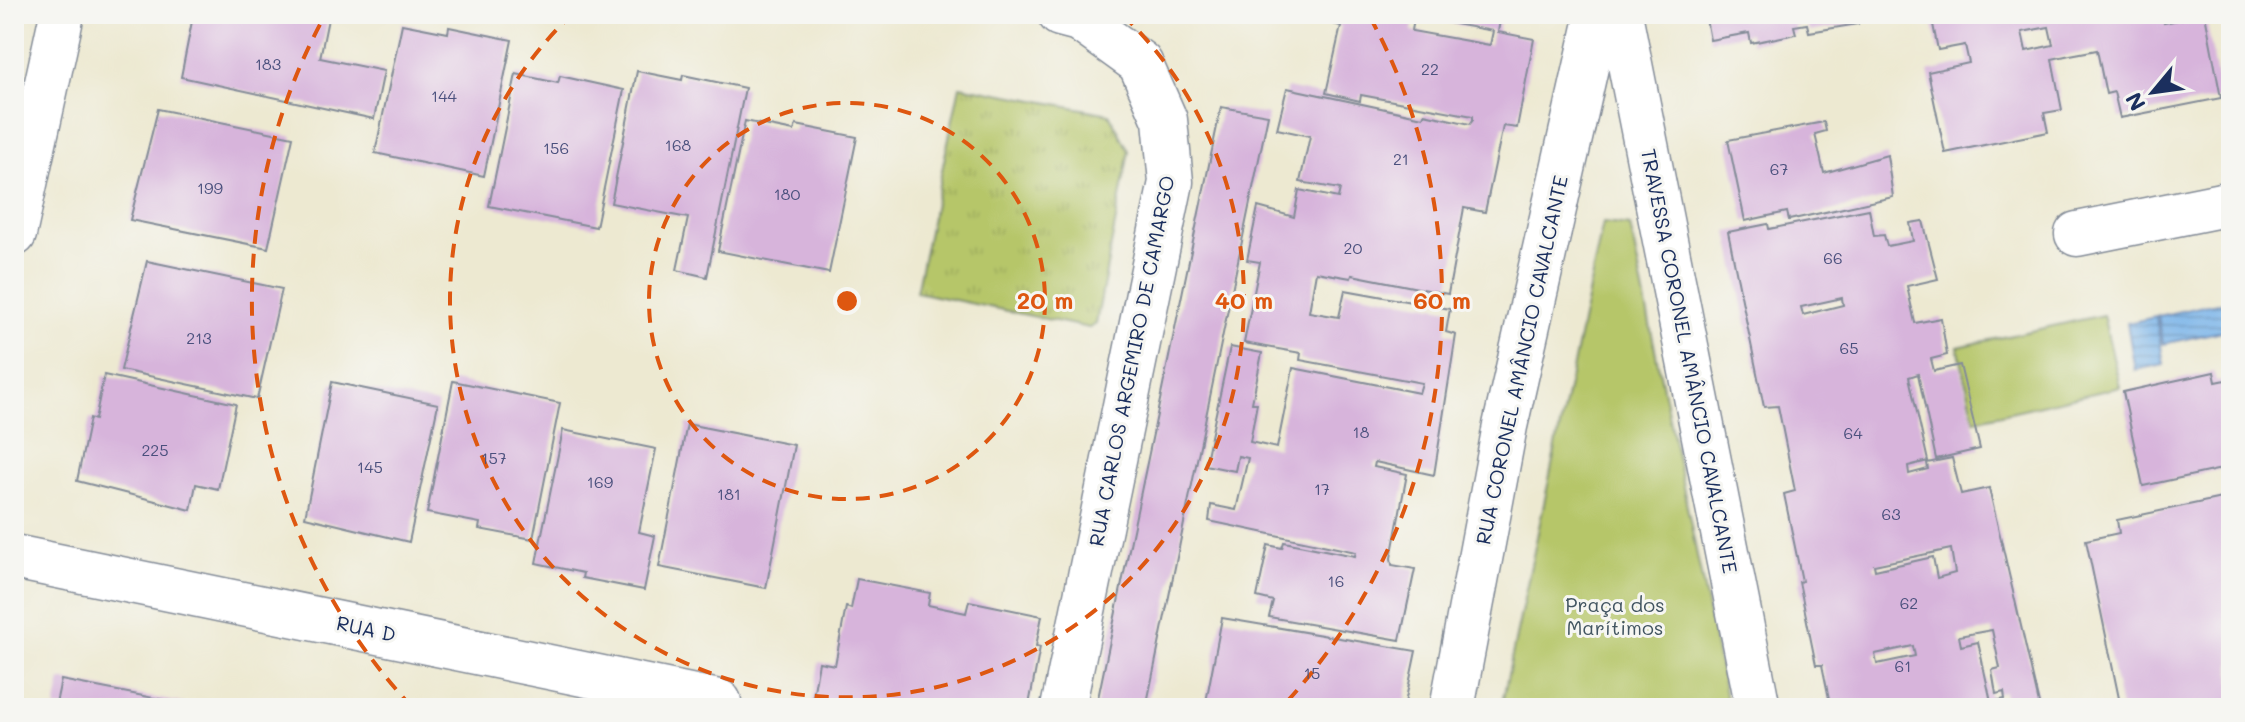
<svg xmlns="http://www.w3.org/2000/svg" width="2245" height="722" font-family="Mali,sans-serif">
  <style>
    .grass { fill: url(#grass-tufts); stroke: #687a64; stroke-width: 2 }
    .green { fill: #b6c669; stroke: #687a64; stroke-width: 2 }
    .water { fill: url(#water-rules); stroke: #4a71a4; stroke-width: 2 }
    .building { fill: #d7b4db; fill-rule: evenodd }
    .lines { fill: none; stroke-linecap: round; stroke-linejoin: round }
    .minor-casing { stroke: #848c98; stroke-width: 47 }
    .minor { stroke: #fff; stroke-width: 44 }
    .ring { fill: none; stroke: #de5710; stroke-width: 4; stroke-dasharray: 14 10 }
    .labels { text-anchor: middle; stroke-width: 6; stroke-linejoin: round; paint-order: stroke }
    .number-label { font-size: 16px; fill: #4a507d }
    .street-label { font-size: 20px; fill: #1b2f5e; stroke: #f6f6f2 }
    .park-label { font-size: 20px; fill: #425561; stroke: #f6f6f2 }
    .centre { fill: #de5710; stroke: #f6f6f2; stroke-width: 4 }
    .ring-label { font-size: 24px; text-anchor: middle; font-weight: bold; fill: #de5710; stroke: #f6f6f2; stroke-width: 6; stroke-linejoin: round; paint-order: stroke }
  </style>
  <defs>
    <pattern id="grass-tufts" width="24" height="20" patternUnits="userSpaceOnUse" patternTransform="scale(2)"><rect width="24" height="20" fill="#b6c669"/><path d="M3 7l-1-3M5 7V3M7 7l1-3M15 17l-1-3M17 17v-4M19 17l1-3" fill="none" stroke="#9caa5d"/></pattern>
    <pattern id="water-rules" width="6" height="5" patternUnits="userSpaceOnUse" patternTransform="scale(2)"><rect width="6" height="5" fill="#78b3e9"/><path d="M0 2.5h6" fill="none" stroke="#6292c0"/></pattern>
  </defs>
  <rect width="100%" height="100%" fill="#f6f6f2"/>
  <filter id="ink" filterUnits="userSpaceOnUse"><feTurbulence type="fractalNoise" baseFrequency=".0125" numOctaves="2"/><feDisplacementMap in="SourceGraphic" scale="16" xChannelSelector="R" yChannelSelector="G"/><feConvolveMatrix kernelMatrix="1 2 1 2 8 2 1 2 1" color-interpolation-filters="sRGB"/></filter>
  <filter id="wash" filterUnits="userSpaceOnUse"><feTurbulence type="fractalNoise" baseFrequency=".006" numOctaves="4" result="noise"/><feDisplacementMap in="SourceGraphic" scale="32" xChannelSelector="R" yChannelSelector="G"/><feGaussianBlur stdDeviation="1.8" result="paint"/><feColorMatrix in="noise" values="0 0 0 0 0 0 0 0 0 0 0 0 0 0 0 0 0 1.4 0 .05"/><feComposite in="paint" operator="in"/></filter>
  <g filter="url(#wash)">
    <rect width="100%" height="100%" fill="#ede9d1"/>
    <polygon class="grass" points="960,86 1109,114 1129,151 1096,324 1089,328 916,292"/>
    <g class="green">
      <polygon points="1603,223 1630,226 1728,708 1501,708"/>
      <polygon points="2103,315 2120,387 1975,420 1958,347"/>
    </g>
    <g class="water">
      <polygon points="2231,300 2231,329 2163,344 2158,316"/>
      <polygon points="2156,317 2164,364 2135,370 2127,323"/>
    </g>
    <g id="blocks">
      <g class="building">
        <polygon points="202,14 329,14 320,58 384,71 374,119 181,77 193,16 201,18"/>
        <polygon points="1319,14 1428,14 1427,20 1414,17 1412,31 1490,45 1493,31 1449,23 1450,14 1501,14 1498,32 1534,39 1517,128 1503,126 1485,212 1464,208 1448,294 1352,275 1351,278 1316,272 1309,312 1339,317 1345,290 1450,309 1446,332 1456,335 1434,475 1375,462 1374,467 1407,474 1391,558 1392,565 1415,569 1400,640 1269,617 1273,601 1257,597 1268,545 1282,548 1284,542 1355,556 1356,552 1209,521 1211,505 1236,510 1248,458 1238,456 1235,471 1205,465 1230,347 1262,353 1252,403 1257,403 1250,442 1277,448 1293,368 1419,393 1422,383 1300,360 1301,353 1244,343 1260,262 1247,260 1258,207 1294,217 1299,190 1338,198 1340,189 1300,182 1310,136 1277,129 1287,88 1423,117 1424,114 1470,124 1473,120 1473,116 1361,95 1360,101 1326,93 1341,26 1318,20"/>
        <polygon points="1705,14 1856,14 1858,24 1809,32 1807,24 1794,26 1796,34 1751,43 1749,33 1710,40"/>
        <path d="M 1931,14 L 2162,14 L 2164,23 L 2205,14 L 2221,98 L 2120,118 L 2114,92 L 2106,94 L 2097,50 L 2070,55 L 2052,59 L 2062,110 L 2044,113 L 2048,132 L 1945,153 L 1928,72 L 1969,63 L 1965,45 L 1938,50 ZM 2049,27 L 2053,45 L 2026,51 L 2022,32 Z"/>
        <polygon points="402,24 448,33 449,27 512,40 484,176 375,153"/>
        <polygon points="637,71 682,80 683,75 745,88 707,277 677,270 688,218 611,203"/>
        <polygon points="516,74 558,83 560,76 624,90 596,227 489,206"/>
        <polygon points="1221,107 1268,115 1146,708 1096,708"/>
        <polygon points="158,109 293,137 268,248 130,220"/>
        <polygon points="745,121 794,131 796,125 857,137 829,273 718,251"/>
        <polygon points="1824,122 1826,131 1815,134 1824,173 1887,155 1893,197 1789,220 1787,212 1745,221 1728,140"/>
        <path d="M 1869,209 L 1874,236 L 1884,235 L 1887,246 L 1913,241 L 1910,223 L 1923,221 L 1938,279 L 1907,286 L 1915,323 L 1941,318 L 1947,355 L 1931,359 L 1934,371 L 1960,365 L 1980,449 L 1936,459 L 1918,374 L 1909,377 L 1928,461 L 1908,466 L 1909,474 L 1928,469 L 1927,463 L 1952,458 L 1961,494 L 1989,488 L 2040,708 L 1831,708 L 1822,665 L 1816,665 L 1799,582 L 1802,581 L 1784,494 L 1795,491 L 1778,406 L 1764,407 L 1728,232 L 1768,224 L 1769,229 ZM 1842,298 L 1843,305 L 1803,315 L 1801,307 ZM 1951,549 L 1955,573 L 1937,578 L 1933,557 L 1875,570 L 1874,565 ZM 1992,630 L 2000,668 L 1992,670 L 1996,694 L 2004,692 L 2005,699 L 1991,702 L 1978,642 L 1961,646 L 1959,636 ZM 1913,646 L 1915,656 L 1877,664 L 1875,654 Z"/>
        <polygon points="147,261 282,289 257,399 121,370"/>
        <polygon points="2214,372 2216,382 2231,379 2231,467 2143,486 2123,392"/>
        <polygon points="104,375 236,404 218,489 196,484 191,510 77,481 90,418 95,420"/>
        <polygon points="453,381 560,403 533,539 479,529 480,523 427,513"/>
        <polygon points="332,382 438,404 409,542 305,517"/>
        <polygon points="687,424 794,445 766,588 659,567"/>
        <polygon points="563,430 656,449 639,532 655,536 644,590 582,578 583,573 536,563"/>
        <polygon points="2231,496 2231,708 2121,708 2086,540 2119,533 2117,520"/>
        <polygon points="857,579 930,593 928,605 966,613 969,601 1042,616 1036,646 1040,647 1029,705 1035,708 811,708 819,662 835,665 846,607 851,609"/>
        <polygon points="1222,618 1416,651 1404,708 1235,708 1206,702"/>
        <polygon points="61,680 190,705 190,708 55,708"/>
      </g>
    </g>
  </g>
  <g filter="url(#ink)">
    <use href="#blocks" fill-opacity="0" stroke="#848c98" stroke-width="2"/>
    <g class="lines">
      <defs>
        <g id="minor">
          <polyline points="1060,14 1079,19 1140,63 1165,120 1171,182 1063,708"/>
          <polyline points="1620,14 1758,708"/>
          <polyline points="14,234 62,14"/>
          <polyline points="2077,234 2231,203"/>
          <polyline points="14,557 719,702"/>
          <polyline points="1452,708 1505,426 1598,14"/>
        </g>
      </defs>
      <use href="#minor" class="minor-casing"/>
      <use href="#minor" class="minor"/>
    </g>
  </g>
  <g class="ring">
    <circle cx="847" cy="301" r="198"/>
    <path d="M1123 15A397 397 0 1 1 571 15"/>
    <path d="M412 707A595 595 0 0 1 324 17M1370 17A595 595 0 0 1 1282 707"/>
  </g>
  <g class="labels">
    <g class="number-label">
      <text x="268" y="70">183</text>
      <text x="1430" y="75">22</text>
      <text x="444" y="102">144</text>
      <text x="678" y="151">168</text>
      <text x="556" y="154">156</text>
      <text x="1401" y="165">21</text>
      <text x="1779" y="175">67</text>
      <text x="210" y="194">199</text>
      <text x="787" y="200">180</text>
      <text x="1353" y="254">20</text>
      <text x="1833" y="264">66</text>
      <text x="199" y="344">213</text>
      <text x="1849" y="354">65</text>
      <text x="1361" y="438">18</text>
      <text x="1853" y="439">64</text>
      <text x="155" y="456">225</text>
      <text x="494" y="464">157</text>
      <text x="370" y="473">145</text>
      <text x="600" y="488">169</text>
      <text x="1322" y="495">17</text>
      <text x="729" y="500">181</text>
      <text x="1891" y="520">63</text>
      <text x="1336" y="587">16</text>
      <text x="1909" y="609">62</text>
      <text x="1903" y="672">61</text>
      <text x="1312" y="679">15</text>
    </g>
    <g class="street-label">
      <text transform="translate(1522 360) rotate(-78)" y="7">RUA CORONEL AMÂNCIO CAVALCANTE</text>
      <text transform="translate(1132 361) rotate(-79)" y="7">RUA CARLOS ARGEMIRO DE CAMARGO</text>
      <text transform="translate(1689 361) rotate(79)" y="7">TRAVESSA CORONEL AMÂNCIO CAVALCANTE</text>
      <text transform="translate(366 629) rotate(12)" y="7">RUA D</text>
    </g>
    <g class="park-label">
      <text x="1615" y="612">Praça dos<tspan x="1615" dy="23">Marítimos</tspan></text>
    </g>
  </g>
  <circle cx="847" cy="301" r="12" class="centre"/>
  <g class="ring-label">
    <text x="1045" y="309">20 m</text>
    <text x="1244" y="309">40 m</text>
    <text x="1442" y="309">60 m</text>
  </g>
  <rect width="2245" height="722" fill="none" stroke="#f6f6f2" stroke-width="48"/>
  <g transform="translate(2153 92) rotate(241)" stroke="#f6f6f2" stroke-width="6" paint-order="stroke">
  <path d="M0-6L14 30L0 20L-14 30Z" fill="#1b2f5e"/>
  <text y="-12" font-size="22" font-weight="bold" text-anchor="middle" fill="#1b2f5e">N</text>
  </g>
</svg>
